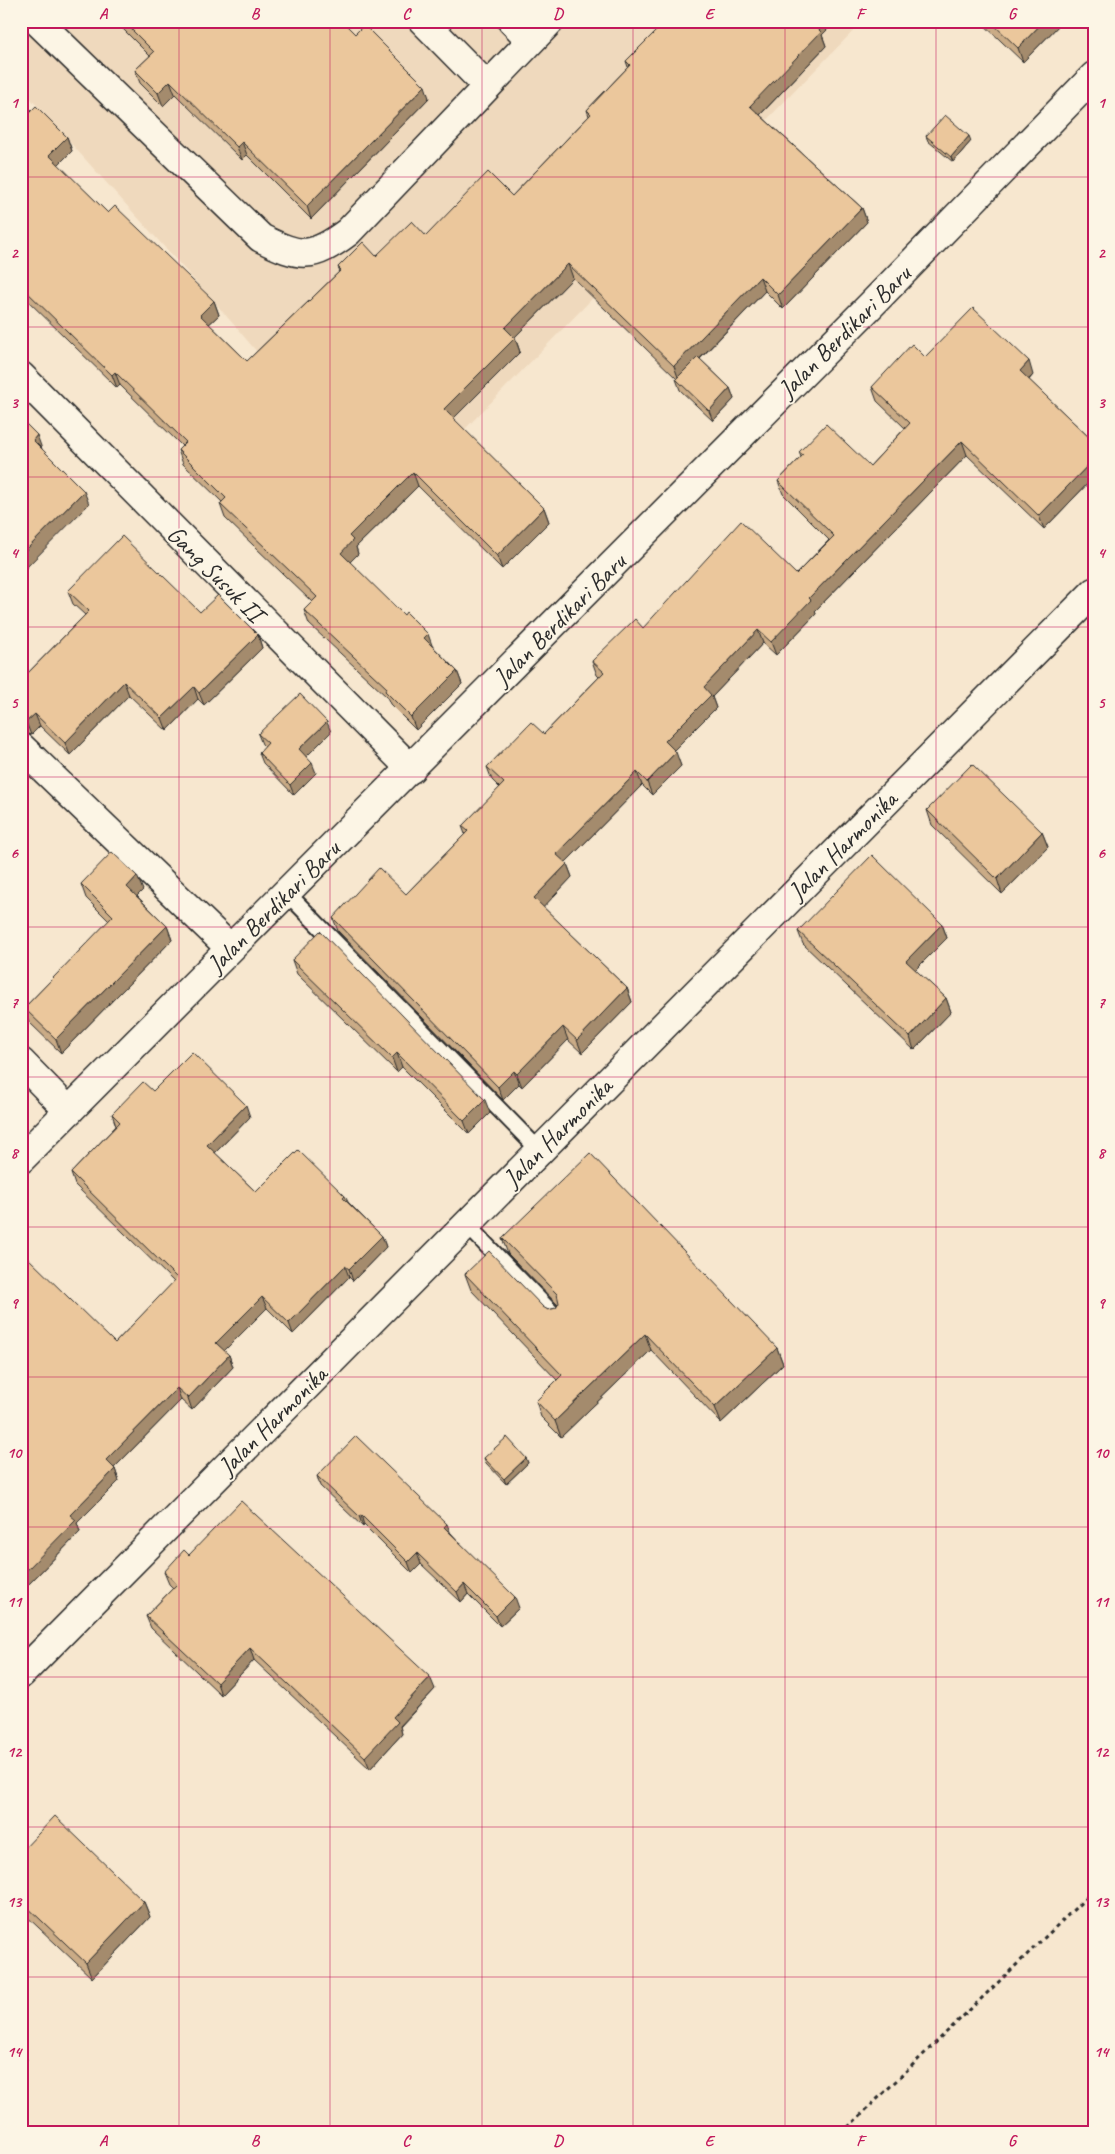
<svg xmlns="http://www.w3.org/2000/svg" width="1115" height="2154" font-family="Caveat,sans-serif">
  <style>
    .built { fill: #efd9bd }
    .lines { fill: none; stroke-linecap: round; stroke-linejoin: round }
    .service-casing { stroke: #2b2b2b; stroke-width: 19 }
    .minor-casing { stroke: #2b2b2b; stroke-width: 31 }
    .tertiary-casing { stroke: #2b2b2b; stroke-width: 31 }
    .path { stroke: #2b2b2b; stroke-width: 3; stroke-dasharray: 4 4; stroke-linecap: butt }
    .service { stroke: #fcf5e5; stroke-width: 15 }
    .minor { stroke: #fcf5e5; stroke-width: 28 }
    .tertiary { stroke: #fcf5e5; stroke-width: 28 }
    .wall { fill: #caab86; stroke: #2b2b2b }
    .shaded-wall { fill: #a48b6d; stroke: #2b2b2b }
    .building { fill: #ebc79c; stroke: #2b2b2b }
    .grid { fill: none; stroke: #c2185b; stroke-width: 1; stroke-opacity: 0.55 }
    .labels { text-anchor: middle; stroke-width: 4; stroke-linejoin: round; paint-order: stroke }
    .street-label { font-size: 25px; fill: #2b2b2b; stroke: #fcf5e5 }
    .neatline { fill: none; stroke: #c2185b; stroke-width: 2 }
    .grid-label { font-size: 16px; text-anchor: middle; font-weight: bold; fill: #c2185b }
  </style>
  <rect width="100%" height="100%" fill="#f7e7cf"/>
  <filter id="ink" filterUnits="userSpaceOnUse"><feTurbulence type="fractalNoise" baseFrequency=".02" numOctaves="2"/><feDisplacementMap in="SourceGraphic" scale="10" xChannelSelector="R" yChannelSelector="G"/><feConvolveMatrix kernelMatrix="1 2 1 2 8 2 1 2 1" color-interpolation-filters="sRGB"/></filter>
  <g filter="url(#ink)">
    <polygon class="built" points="21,21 863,21 389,507 223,312 21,88"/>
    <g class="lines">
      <defs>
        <g id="service">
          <polyline points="286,892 539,1150"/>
          <polyline points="466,1224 556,1317"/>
        </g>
        <g id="minor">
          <path d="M 37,21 L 261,238 C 301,258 312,259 348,232 L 550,21"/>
          <polyline points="423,21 487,86"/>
          <polyline points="512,21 531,40"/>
          <polyline points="21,376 411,769"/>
          <polyline points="21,747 230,948"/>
          <polyline points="21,1062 69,1111"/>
          <polyline points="21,1159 871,305 1094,76"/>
        </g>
        <polyline id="tertiary" points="21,1674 1094,592"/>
      </defs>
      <use href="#service" class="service-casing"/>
      <use href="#minor" class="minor-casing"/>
      <use href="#tertiary" class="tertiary-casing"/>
      <polyline class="path" points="842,2133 1094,1890"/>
      <use href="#service" class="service"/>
      <use href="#minor" class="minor"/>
      <use href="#tertiary" class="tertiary"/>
    </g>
    <g class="wall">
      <polygon points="115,21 342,21 355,34 429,98 311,219 247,155 242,160 175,94 163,106 140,83 135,70 150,56"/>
      <polygon points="666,21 836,21 822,35 826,46 760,115 862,208 867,222 783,309 765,291 700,359 730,388 734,399 713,421 680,390 676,379 677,379 573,278 515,337 520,352 453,419 544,508 549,522 502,569 418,486 356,547 358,554 350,562 457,671 462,684 416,730 390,704 387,697 309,624 304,610 312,602 225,518 220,504 222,502 183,464 178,450 182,446 120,385 117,388 21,294 21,107 28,114 67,137 72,151 58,165 108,213 214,301 219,315 209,324 247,361 340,271 338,267 376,256 426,236 512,196 589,116 587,110 628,67 626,61"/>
      <polygon points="980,21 1063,21 1023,62"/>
      <polygon points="926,136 971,141 953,162 928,141"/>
      <polygon points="925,357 1033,375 1029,380 1094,442 1094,477 1044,529 967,455 815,611 816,614 776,655 763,643 712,697 716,708 674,750 681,766 652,795 642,785 565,863 567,864 572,877 543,907 627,988 632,1002 582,1053 568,1040 522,1087 519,1084 503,1100 338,931 333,918 406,894 465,834 462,826 500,788 492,780 487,767 544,734 599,677 597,675 592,661 643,628 796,574 829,540 783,494 778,481 801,457 799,452 870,466 905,428 877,401 872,387"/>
      <polygon points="68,591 200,612 258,635 262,648 204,705 198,699 167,731 129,695 70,755 40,726 31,735 24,732 21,732 21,680 85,615 73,604"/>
      <polygon points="331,732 306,757 316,773 294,795 263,763 259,753 265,747 262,744 258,734"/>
      <polygon points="927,810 1042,832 1048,847 1002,894 932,825"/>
      <polygon points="81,884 143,890 137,896 167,926 172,940 61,1053 29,1022 24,1008 109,921 86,898"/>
      <polygon points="942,924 947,938 915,970 946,998 951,1012 914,1050 803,944 798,931"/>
      <polygon points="292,960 490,1113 469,1134 402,1067 397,1072 297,974"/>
      <polygon points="153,1091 250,1117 215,1153 256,1192 345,1196 348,1202 382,1236 386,1247 353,1281 349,1277 293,1334 267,1308 224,1351 229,1355 233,1367 192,1410 181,1400 114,1468 115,1469 119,1481 77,1523 80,1532 22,1591 21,1590 21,1258 115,1343 174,1282 75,1185 71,1173 116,1126 112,1114"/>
      <polygon points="502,1238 777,1348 783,1364 721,1423 651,1350 561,1437 541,1417 536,1401 557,1380 471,1290 465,1274 548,1310 556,1308 558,1305 508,1254"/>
      <polygon points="484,1458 526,1458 528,1463 506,1484 486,1463"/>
      <polygon points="317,1476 451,1533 519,1608 500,1626 468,1594 461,1602 421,1564 412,1573 364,1525 363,1527 320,1486"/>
      <polygon points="189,1555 435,1689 400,1727 402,1734 370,1769 254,1660 221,1695 151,1628 146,1616 173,1588 169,1584 164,1572"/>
      <polygon points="21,1852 144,1902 150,1917 92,1978 21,1911"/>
    </g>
    <g class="shaded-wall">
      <polygon points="818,21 836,21 822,35 826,46 755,120 750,106"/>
      <polygon points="1044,21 1063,21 1023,62 1018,48"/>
      <polygon points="170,81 175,94 163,106 158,93"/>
      <polygon points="425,86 429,98 311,219 307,206"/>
      <polygon points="969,136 971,141 953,162 951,157"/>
      <polygon points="67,137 72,151 54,169 49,155"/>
      <polygon points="242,142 247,155 242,160 237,147"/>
      <polygon points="862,208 867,222 783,309 778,295"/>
      <polygon points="568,264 573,278 510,342 505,328"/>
      <polygon points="760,277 765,291 679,380 674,366"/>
      <polygon points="214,301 219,315 205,328 200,315"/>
      <polygon points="515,338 520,352 449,423 444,409"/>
      <polygon points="1029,361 1033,375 1024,384 1020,371"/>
      <polygon points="115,372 120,385 117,388 112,375"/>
      <polygon points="730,388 734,399 713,421 709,411"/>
      <polygon points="37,435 42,449 38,453 33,440"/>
      <polygon points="962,441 967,455 815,611 816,614 776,655 771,642 809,598"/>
      <polygon points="1094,459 1094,477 1044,529 1039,516"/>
      <polygon points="413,472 418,486 356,547 358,554 346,566 341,553 349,536"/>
      <polygon points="84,491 89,504 21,573 21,555"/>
      <polygon points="544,508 549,522 502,569 497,556"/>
      <polygon points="758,630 763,643 712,697 716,708 670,754 665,741 704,687"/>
      <polygon points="428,634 433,648 424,638"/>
      <polygon points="258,635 262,648 204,705 199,693"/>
      <polygon points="457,671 462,684 416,730 411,717"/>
      <polygon points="124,682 129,695 70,755 65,743"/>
      <polygon points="194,687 198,699 167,731 162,718"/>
      <polygon points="35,714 40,726 31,735 26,722"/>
      <polygon points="327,722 331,732 303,760 299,749"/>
      <polygon points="676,752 681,766 652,795 647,782"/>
      <polygon points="312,763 316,773 294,795 290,785"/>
      <polygon points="637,772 642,785 561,867 556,854"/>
      <polygon points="1042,832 1048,847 1002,894 997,879"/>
      <polygon points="567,864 572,877 539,912 534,898"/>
      <polygon points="137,876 143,890 132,901 127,887"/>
      <polygon points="942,924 947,938 911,974 906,961"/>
      <polygon points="167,926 172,940 61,1053 56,1039"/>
      <polygon points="627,988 632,1002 582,1053 577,1040"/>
      <polygon points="946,998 951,1012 914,1050 910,1037"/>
      <polygon points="563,1027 568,1040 522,1087 517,1074"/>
      <polygon points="397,1053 402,1067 397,1072 392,1058"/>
      <polygon points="514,1071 519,1084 503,1100 498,1087"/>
      <polygon points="485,1100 490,1113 469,1134 464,1121"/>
      <polygon points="246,1105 250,1117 212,1156 207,1145"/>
      <polygon points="382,1236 386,1247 353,1281 349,1269"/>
      <polygon points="345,1266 349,1277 293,1334 289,1323"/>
      <polygon points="262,1297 267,1308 221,1354 216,1343"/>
      <polygon points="645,1334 651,1350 561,1437 555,1421"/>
      <polygon points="777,1348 783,1364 721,1423 715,1407"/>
      <polygon points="229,1355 233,1367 192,1410 188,1398"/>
      <polygon points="177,1388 181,1400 110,1472 106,1460"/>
      <polygon points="526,1458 528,1463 506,1484 504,1479"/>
      <polygon points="115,1469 119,1481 77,1523 80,1532 22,1591 21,1588 21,1576 70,1515"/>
      <polygon points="361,1515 364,1525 363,1527 359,1516"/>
      <polygon points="447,1524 451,1534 444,1527"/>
      <polygon points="417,1553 421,1564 412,1573 408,1562"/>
      <polygon points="464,1584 468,1594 461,1602 457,1592"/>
      <polygon points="515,1597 519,1608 500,1626 496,1616"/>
      <polygon points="250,1648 254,1660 221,1695 217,1683"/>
      <polygon points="430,1677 435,1689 400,1726 402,1734 370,1769 365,1757 393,1717"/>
      <polygon points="144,1902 150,1917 92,1978 86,1963"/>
      <polygon points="22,2044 27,2060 21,2066 21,2045"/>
    </g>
    <g class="building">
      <polygon points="123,21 342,21 355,34 364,25 425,86 307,206 242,142 237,147 170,81 158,93 135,70 154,52"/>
      <polygon points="666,21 818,21 814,25 821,32 750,106 862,208 778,295 760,277 674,366 568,264 505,328 515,338 444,409 544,508 497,556 413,472 349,536 353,540 341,553 404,615 406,612 428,634 424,638 457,671 411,717 385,691 387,688 304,610 317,597 220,504 226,498 178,450 186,442 115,372 112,375 21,286 21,107 28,114 36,106 67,137 49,155 108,213 115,206 214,301 200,315 247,361 341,270 338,267 363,242 376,256 412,221 426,236 488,172 512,196 591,114 587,110 630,65 626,61"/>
      <polygon points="990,21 1044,21 1018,48"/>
      <polygon points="945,115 969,136 951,157 926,136"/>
      <polygon points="973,308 1029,361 1020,371 1094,442 1094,459 1039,516 962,441 809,598 811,600 771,642 758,630 704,687 711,695 665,741 676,752 647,782 637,772 556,854 567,864 534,898 627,988 577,1040 563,1027 517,1074 514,1071 498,1087 333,918 379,868 406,894 468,831 462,826 504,783 487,767 531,722 544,734 604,672 592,661 635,619 643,628 741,521 796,574 834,536 778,481 803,455 799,452 826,424 870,466 910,423 872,387 912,344 925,357"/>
      <polygon points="698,357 730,388 709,411 676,379"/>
      <polygon points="21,419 37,435 33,440 84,491 21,555"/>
      <polygon points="122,536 200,612 218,595 258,635 199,693 194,687 162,718 124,682 65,743 35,714 26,722 21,720 21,680 89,611 68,591"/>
      <polygon points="300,694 327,722 299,749 312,763 290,785 259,753 268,743 258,734"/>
      <polygon points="972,764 1042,832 997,879 927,810"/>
      <polygon points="112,852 137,876 127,887 167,926 56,1039 24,1008 113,916 81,884"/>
      <polygon points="872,855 942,924 906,961 946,998 910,1037 798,931"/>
      <polygon points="320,931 485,1100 464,1121 397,1053 392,1058 292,960"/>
      <polygon points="192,1052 246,1105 207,1145 256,1192 298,1150 345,1196 343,1198 382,1236 349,1269 345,1266 289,1323 262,1297 216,1343 229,1355 188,1398 177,1388 106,1460 115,1469 70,1515 76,1520 21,1576 21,1258 25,1255 115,1343 177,1278 71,1173 120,1122 112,1114 143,1082 153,1091"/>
      <polygon points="590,1153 777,1348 715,1407 645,1334 555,1421 536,1401 562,1375 465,1274 489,1251 543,1307 548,1310 556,1308 559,1303 557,1294 502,1238"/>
      <polygon points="356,1436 447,1524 444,1527 515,1597 496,1616 464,1584 457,1592 417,1553 408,1562 361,1515 359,1516 317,1476"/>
      <polygon points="507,1437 526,1458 504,1479 484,1458"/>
      <polygon points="241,1501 430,1677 393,1717 398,1722 365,1757 250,1648 217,1683 146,1616 177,1584 164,1572 184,1550 189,1555"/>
      <polygon points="55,1816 144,1902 86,1963 21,1901 21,1852"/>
    </g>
  </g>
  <path class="grid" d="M 179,21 L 179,2133M 330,21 L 330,2133M 482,21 L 482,2133M 633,21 L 633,2133M 785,21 L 785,2133M 936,21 L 936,2133M 21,177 L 1094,177M 21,327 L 1094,327M 21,477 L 1094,477M 21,627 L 1094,627M 21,777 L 1094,777M 21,927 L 1094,927M 21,1077 L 1094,1077M 21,1227 L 1094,1227M 21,1377 L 1094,1377M 21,1527 L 1094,1527M 21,1677 L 1094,1677M 21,1827 L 1094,1827M 21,1977 L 1094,1977"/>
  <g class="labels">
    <g class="street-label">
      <text transform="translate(844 331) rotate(-45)" y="9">Jalan Berdikari Baru</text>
      <text transform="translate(216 573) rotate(45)" y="9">Gang Susuk II</text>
      <text transform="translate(559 619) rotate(-45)" y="9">Jalan Berdikari Baru</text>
      <text transform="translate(842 845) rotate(-45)" y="9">Jalan Harmonika</text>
      <text transform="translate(273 906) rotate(-45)" y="9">Jalan Berdikari Baru</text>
      <text transform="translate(557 1132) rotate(-45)" y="9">Jalan Harmonika</text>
      <text transform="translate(272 1420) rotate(-45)" y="9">Jalan Harmonika</text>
    </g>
  </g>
  <rect width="1115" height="2154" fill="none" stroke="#fcf5e5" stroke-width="55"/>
  <rect x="28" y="28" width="1060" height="2098" class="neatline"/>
  <g class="grid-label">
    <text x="103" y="19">A</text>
    <text x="255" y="19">B</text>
    <text x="406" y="19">C</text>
    <text x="558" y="19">D</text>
    <text x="709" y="19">E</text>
    <text x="860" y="19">F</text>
    <text x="1012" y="19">G</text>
    <text x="14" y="108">1</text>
    <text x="1101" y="108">1</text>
    <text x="14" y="258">2</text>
    <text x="1101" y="258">2</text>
    <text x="14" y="408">3</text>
    <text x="1101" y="408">3</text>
    <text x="14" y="558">4</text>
    <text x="1101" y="558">4</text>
    <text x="14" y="708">5</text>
    <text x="1101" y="708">5</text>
    <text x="14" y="858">6</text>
    <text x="1101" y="858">6</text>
    <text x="14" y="1008">7</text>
    <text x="1101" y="1008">7</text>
    <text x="14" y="1158">8</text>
    <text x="1101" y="1158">8</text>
    <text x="14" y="1308">9</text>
    <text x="1101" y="1308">9</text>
    <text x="14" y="1458">10</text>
    <text x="1101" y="1458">10</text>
    <text x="14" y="1607">11</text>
    <text x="1101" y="1607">11</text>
    <text x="14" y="1757">12</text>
    <text x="1101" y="1757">12</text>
    <text x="14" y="1907">13</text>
    <text x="1101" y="1907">13</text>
    <text x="14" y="2057">14</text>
    <text x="1101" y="2057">14</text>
    <text x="103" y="2146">A</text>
    <text x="255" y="2146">B</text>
    <text x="406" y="2146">C</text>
    <text x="558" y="2146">D</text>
    <text x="709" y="2146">E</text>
    <text x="860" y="2146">F</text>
    <text x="1012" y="2146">G</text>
  </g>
</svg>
